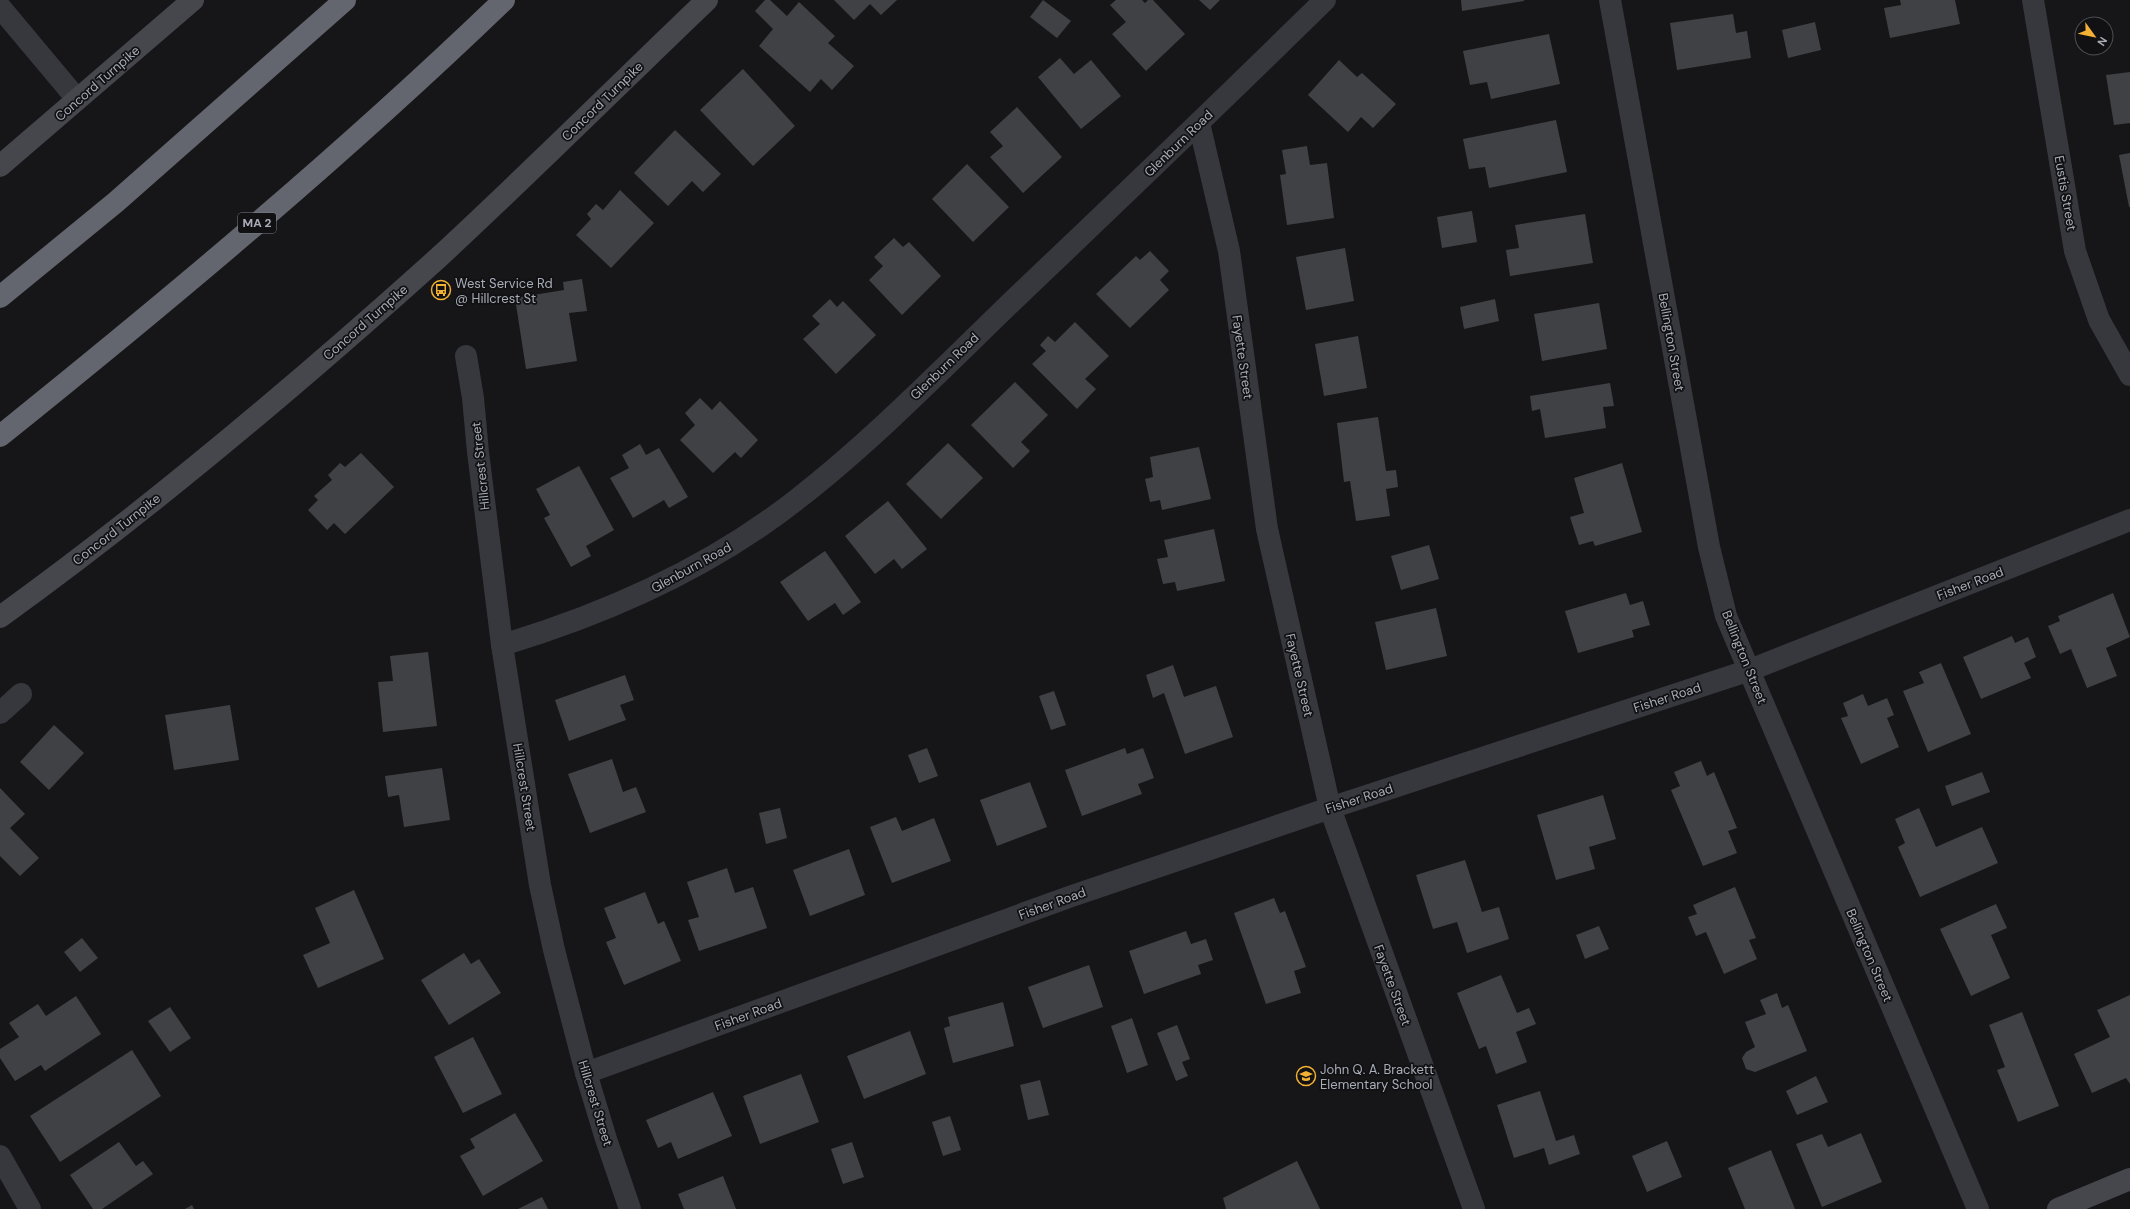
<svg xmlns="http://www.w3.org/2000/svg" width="2130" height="1209" font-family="'DM Sans',sans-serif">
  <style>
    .building { fill: #404145 }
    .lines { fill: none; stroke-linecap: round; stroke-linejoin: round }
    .street { stroke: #37383d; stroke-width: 22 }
    .secondary { stroke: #45474d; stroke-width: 22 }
    .highway { stroke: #63666e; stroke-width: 22 }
    .labels { text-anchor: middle; stroke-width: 3.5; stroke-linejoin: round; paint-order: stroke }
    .shield { fill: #111113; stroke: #7b7e86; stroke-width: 1 }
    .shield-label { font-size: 12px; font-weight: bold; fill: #a8adb8 }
    .street-label { font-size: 13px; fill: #a8adb8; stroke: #111113 }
    .poi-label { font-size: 13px; fill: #a8adb8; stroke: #111113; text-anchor: start }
  </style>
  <rect width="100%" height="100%" fill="#161618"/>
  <g class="building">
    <polygon points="765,0 770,0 787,16 799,2 835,36 828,43 854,66 832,90 821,79 810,92 759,46 773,29 755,11"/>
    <polygon points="834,0 897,0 881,15 870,4 854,20"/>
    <polygon points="1043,0 1071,21 1057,38 1030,17"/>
    <polygon points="1116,0 1142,0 1145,3 1148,0 1153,0 1185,34 1146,71 1112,34 1126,22 1110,5"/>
    <polygon points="1199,0 1220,0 1210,10"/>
    <polygon points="1461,0 1524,0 1524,1 1462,11"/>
    <polygon points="1900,0 1955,0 1960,24 1890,38 1884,8 1901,5"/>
    <polygon points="1733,14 1736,33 1747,31 1751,58 1677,70 1670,23"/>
    <polygon points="1815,22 1821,50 1788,58 1782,30"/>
    <polygon points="1549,34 1560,84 1491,99 1487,82 1470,85 1463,51"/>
    <polygon points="1060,58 1074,74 1091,60 1121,96 1081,129 1038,77"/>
    <polygon points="1339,60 1357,77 1362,73 1396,104 1373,128 1361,117 1348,132 1308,95"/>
    <polygon points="743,69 795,126 753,166 700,110"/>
    <polygon points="2130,72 2130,123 2114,125 2106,75"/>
    <polygon points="1017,107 1062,157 1023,193 990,157 1003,146 990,132"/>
    <polygon points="1556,120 1567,172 1489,188 1485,167 1469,169 1463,139"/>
    <polygon points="675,130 721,174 703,192 692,181 668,206 634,173"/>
    <polygon points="1307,146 1310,165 1327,163 1334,218 1287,225 1280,175 1286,174 1282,150"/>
    <polygon points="2130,153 2130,207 2129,207 2119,155"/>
    <polygon points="967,164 1009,207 973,242 932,199"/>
    <polygon points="620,190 654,223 611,268 576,235 591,219 587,214 596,204 603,210"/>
    <polygon points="1472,211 1477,242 1442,248 1437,217"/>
    <polygon points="1585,214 1593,263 1510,276 1506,250 1519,248 1515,225"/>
    <polygon points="894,238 903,247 909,242 941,276 902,315 869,280 883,266 874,257"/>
    <polygon points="1345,248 1354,301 1306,310 1296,257"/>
    <polygon points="1150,251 1169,271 1160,280 1169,290 1130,328 1096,294 1136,256 1140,260"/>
    <polygon points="582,279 587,311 569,313 577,361 526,369 515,298 564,290 563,282"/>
    <polygon points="830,299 837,307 843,301 876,335 836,374 803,339 820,324 812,316"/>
    <polygon points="1495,299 1499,321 1464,329 1460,307"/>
    <polygon points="1599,303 1607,349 1542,361 1534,314"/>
    <polygon points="1075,322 1109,356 1085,379 1096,389 1077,409 1032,364 1046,351 1040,345 1048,336 1055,342"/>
    <polygon points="1358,336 1367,388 1324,396 1315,344"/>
    <polygon points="1015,382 1048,415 1021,442 1030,451 1013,468 971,425"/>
    <polygon points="1610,383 1614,406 1603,407 1606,428 1545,438 1540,409 1532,411 1530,396"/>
    <polygon points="700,398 712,410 720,401 758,440 741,458 735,452 713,473 680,440 695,425 685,413"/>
    <polygon points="1378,417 1386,471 1396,470 1398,487 1386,489 1390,516 1356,521 1350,481 1344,482 1337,423"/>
    <polygon points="948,443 983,478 941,519 906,484"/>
    <polygon points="640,444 646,455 659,448 688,497 669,508 664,500 633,518 610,478 629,468 622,455"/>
    <polygon points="1199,447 1211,499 1162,510 1160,500 1150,502 1145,479 1153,477 1150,457"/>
    <polygon points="361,453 394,487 345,534 334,523 327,530 308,510 318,500 314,496 332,480 328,475 340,463 345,467"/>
    <polygon points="1622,463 1642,532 1595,546 1593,541 1579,545 1570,517 1584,513 1574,478"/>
    <polygon points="579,466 614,530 586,546 591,556 571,567 544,518 550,515 536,489"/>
    <polygon points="888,501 927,549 902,569 894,559 875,574 845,536"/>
    <polygon points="1214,529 1225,581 1177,591 1175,582 1163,584 1157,559 1168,557 1164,540"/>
    <polygon points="1429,545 1439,579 1401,590 1391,556"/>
    <polygon points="825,551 861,602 843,615 835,603 808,621 780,582"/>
    <polygon points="1626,593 1630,605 1643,601 1650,625 1632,630 1634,637 1578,653 1565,611"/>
    <polygon points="2113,593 2130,637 2106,648 2117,676 2087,688 2071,649 2060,654 2048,626 2060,621 2058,616"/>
    <polygon points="1436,608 1447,656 1386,670 1375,622"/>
    <polygon points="2012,636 2015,643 2028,637 2036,657 2024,663 2031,678 1981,699 1963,657"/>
    <polygon points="428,652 437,726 383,732 378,682 393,681 390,656"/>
    <polygon points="1941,663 1971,734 1928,752 1903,691 1924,683 1919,672"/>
    <polygon points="1173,665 1184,697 1216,686 1233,737 1185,754 1164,693 1153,698 1146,675"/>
    <polygon points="625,675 634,700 620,705 626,720 569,741 555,700"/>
    <polygon points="1054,691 1066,725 1051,730 1039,696"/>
    <polygon points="1863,694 1868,706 1887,698 1894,715 1887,718 1899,747 1861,764 1841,718 1848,716 1843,703"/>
    <polygon points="230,705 239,760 174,770 165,715"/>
    <polygon points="54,725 84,753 49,790 20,762"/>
    <polygon points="927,748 938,776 919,783 908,755"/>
    <polygon points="1125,748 1127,754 1143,748 1154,778 1138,784 1142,794 1082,816 1065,770"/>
    <polygon points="612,759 623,792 636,787 646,812 590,833 568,774"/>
    <polygon points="1701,761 1707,776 1714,772 1737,828 1728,831 1737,853 1703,866 1671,790 1680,786 1674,772"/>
    <polygon points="442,768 450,820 404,827 399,795 388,797 385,776"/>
    <polygon points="1982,772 1990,792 1952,806 1945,786"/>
    <polygon points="1030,782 1047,827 997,846 980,800"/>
    <polygon points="0,788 25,814 10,828 39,858 20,876 0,856"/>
    <polygon points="1603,795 1616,839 1589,847 1595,869 1556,880 1537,815"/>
    <polygon points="780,808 787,838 766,844 759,813"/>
    <polygon points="1919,808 1936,847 1982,827 1998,863 1920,897 1898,847 1905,843 1895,819"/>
    <polygon points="896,817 902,831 934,818 951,861 892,883 870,827"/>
    <polygon points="849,849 865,895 810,916 793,870"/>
    <polygon points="1465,860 1482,912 1499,907 1509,939 1467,953 1457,922 1433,929 1416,875"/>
    <polygon points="727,868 735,893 753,887 767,928 699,951 688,920 699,917 687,882"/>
    <polygon points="1735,887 1756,938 1749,940 1757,959 1724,974 1706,932 1696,936 1688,917 1697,914 1693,905"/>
    <polygon points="354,890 384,959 318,988 303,955 330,943 315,908"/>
    <polygon points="645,892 658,924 664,921 681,961 624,985 606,942 616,938 604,908"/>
    <polygon points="1274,898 1280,913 1285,911 1306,967 1294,971 1301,993 1266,1004 1234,913"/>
    <polygon points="1996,904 2007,928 1991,935 2010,978 1971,996 1940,929"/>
    <polygon points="1599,926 1609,949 1585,959 1576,935"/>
    <polygon points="1186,931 1191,944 1206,939 1213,960 1198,965 1201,974 1144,994 1129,951"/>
    <polygon points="82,938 98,958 80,972 64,952"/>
    <polygon points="464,953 471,964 479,959 501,993 449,1025 421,980"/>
    <polygon points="1089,965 1103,1007 1043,1028 1028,987"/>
    <polygon points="1501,975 1517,1013 1529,1008 1536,1024 1516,1032 1527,1062 1496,1074 1486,1046 1479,1049 1457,993"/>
    <polygon points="1777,993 1782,1008 1788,1005 1807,1051 1755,1072 1746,1069 1742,1058 1746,1052 1755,1047 1745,1022 1766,1014 1760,1000"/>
    <polygon points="2130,995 2130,1084 2126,1078 2092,1093 2074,1054 2110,1037 2097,1010"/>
    <polygon points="76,996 101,1034 45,1071 41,1065 15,1081 0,1058 0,1049 19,1037 9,1023 38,1004 46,1016"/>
    <polygon points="1003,1002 1014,1046 953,1063 944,1028 950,1026 948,1017"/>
    <polygon points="170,1007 191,1038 170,1052 148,1021"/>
    <polygon points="2022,1012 2059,1106 2018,1122 1997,1070 2005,1067 1989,1025"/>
    <polygon points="1132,1018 1148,1065 1127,1073 1111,1026"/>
    <polygon points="1177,1025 1190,1059 1182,1062 1188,1076 1176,1081 1157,1033"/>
    <polygon points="910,1031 926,1074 864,1099 847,1056"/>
    <polygon points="473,1037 502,1094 463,1113 434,1057"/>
    <polygon points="132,1050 161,1096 60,1162 30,1116"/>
    <polygon points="801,1074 819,1122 760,1144 743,1096"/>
    <polygon points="1816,1076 1828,1102 1797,1115 1786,1091"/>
    <polygon points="1040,1080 1049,1115 1028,1120 1020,1085"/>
    <polygon points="1540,1091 1556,1141 1574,1135 1580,1154 1549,1165 1544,1148 1514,1158 1497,1105"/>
    <polygon points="713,1092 732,1136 678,1159 671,1142 658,1148 646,1120"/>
    <polygon points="515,1113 543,1161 483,1196 460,1156 475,1148 470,1139"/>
    <polygon points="950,1116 961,1150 943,1156 932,1122"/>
    <polygon points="1861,1133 1882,1182 1822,1207 1796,1144 1822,1134 1828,1147"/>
    <polygon points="1667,1141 1682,1177 1647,1192 1632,1156"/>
    <polygon points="119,1142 136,1166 143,1161 153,1174 102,1209 93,1209 70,1175"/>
    <polygon points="852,1142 864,1177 843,1184 831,1149"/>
    <polygon points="1771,1150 1795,1209 1745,1209 1728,1168"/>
    <polygon points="1297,1161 1320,1209 1226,1209 1223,1198"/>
    <polygon points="723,1176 736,1209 684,1209 678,1194"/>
    <polygon points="542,1197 548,1209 518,1209"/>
    <polygon points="192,1205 194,1209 185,1209"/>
  </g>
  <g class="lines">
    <g class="street">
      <polyline points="1610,0 1709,547 1726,616 1978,1209"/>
      <polyline points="2033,0 2075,251 2099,320 2130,375"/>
      <polyline points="0,7 77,99"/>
      <polyline points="1199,123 1229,251 1267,529 1330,808 1474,1209"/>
      <polyline points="466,356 473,398 478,452 502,645 540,885 554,950 586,1073 606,1139 630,1209"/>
      <path d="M 502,645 C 609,613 712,567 800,497 C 879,435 950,361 1023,291 C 1124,195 1225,98 1325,0"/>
      <polyline points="0,713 21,694"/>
      <polyline points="586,1073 1069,897 1330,808 1750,670 2130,520"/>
      <polyline points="0,1156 30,1209"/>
    </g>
    <g class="secondary">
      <polyline points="0,166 193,0"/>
      <path d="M 0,617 C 153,507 298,384 438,258 C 529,174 617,86 707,0"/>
      <polyline points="2058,1209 2130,1179"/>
    </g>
    <g class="highway">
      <polyline points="0,297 116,202 345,0"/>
      <path d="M 0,436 C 173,297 344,154 504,0"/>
    </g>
  </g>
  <defs>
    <symbol id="bus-ring" viewBox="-11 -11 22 22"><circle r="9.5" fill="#111113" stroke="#f2b134" stroke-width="1.5"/><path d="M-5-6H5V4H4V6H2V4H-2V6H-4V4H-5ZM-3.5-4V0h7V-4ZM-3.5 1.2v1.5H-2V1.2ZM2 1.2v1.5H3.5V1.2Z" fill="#f2b134"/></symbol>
    <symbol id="school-ring" viewBox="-11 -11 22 22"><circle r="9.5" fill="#111113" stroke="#f2b134" stroke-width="1.5"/><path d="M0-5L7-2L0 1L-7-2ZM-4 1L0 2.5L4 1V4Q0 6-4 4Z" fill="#f2b134"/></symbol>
  </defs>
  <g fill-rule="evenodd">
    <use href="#bus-ring" x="430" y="279" width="22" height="22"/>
    <use href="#school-ring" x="1295" y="1065" width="22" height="22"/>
  </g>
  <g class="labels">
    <rect class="shield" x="238" y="213" width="38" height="20" rx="3"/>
    <g class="shield-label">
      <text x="257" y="227">MA 2</text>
    </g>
    <g class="street-label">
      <text transform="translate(97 83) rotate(-41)" y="5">Concord Turnpike</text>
      <text transform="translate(602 101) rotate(-44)" y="5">Concord Turnpike</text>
      <text transform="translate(1178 143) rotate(-44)" y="5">Glenburn Road</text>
      <text transform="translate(2066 193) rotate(80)" y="5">Eustis Street</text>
      <text transform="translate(365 322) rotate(-41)" y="5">Concord Turnpike</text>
      <text transform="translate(1672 342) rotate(80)" y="5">Bellington Street</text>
      <text transform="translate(1243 357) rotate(82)" y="5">Fayette Street</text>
      <text transform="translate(944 366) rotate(-44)" y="5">Glenburn Road</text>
      <text transform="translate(480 466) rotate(-96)" y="5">Hillcrest Street</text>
      <text transform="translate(116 529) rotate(-38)" y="5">Concord Turnpike</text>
      <text transform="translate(691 567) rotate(-29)" y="5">Glenburn Road</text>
      <text transform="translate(1970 583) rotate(-21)" y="5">Fisher Road</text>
      <text transform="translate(1745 657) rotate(68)" y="5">Bellington Street</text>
      <text transform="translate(1300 675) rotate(77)" y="5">Fayette Street</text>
      <text transform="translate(1667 697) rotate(-18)" y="5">Fisher Road</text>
      <text transform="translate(525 787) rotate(81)" y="5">Hillcrest Street</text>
      <text transform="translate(1359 798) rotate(-18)" y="5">Fisher Road</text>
      <text transform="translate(1052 903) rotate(-20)" y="5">Fisher Road</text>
      <text transform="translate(1870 955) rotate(67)" y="5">Bellington Street</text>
      <text transform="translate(1393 985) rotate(70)" y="5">Fayette Street</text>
      <text transform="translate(748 1014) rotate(-20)" y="5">Fisher Road</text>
      <text transform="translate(596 1103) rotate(73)" y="5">Hillcrest Street</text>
    </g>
    <g class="poi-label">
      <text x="455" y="288">West Service Rd<tspan x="455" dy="15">@ Hillcrest St</tspan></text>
      <text x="1320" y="1074">John Q. A. Brackett<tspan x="1320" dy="15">Elementary School</tspan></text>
    </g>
  </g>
  <g transform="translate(2094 36) rotate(123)"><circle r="19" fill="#111113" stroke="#4d4f55"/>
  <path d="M0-3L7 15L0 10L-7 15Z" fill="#f2b134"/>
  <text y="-6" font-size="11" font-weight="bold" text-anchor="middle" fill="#a8adb8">N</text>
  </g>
</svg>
